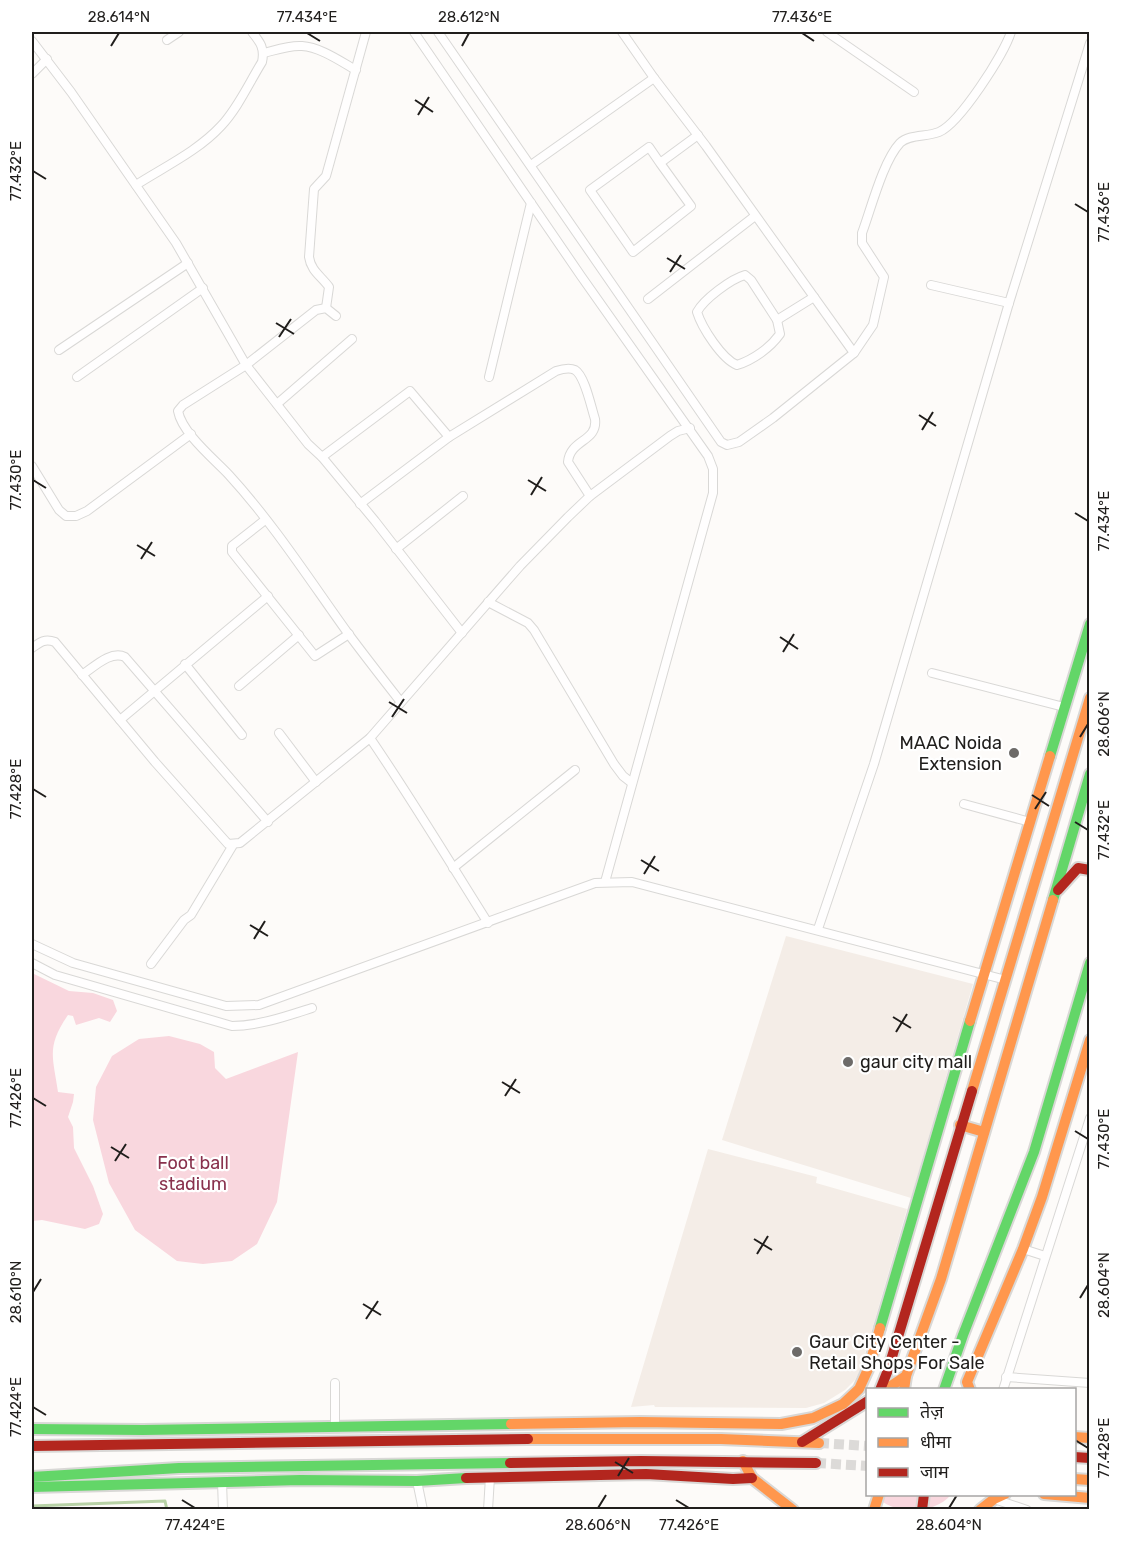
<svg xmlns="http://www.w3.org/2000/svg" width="1121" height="1541" font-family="Rubik,'Noto Sans Devanagari',sans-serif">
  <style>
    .built { fill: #f4ede7 }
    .green { fill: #f9d7de }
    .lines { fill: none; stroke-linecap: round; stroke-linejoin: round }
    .stream { stroke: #b8d2a6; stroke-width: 3 }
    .secondary-tunnel { stroke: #dcdad8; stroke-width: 10; stroke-dasharray: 10 5; stroke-linecap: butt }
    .street-casing { stroke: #d9d8d6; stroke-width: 10 }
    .fast-casing { stroke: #d9d8d6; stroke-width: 14 }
    .slow-casing { stroke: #d9d8d6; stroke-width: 14 }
    .jam-casing { stroke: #d9d8d6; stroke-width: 14 }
    .street { stroke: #fffefe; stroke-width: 8 }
    .fast { stroke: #63d668; stroke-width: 10 }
    .slow { stroke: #ff974d; stroke-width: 10 }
    .jam { stroke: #b3261e; stroke-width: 10 }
    .ticks { fill: none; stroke: #201e1c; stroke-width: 2 }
    .poi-dot { fill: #6d6b69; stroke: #fff; stroke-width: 2 }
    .labels { text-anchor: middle; stroke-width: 4.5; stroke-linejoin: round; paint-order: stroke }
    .poi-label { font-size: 18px; fill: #201e1c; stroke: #fff; text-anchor: start }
    .park-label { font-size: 18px; fill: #89314d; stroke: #fff }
    .neatline { fill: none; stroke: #201e1c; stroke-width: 2 }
    .ticks-label { font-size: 15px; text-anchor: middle; fill: #201e1c }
  </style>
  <rect width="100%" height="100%" fill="#fdfbf9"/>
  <g class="built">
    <polygon points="786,936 973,984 911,1198 722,1140"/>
    <polygon points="708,1149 817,1177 816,1183 907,1209 860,1371 855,1380 845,1390 824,1403 806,1408 655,1407 654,1405 631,1407"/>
  </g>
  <g class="green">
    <path d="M 32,973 L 69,991 L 93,993 L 113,1000 L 117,1011 L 110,1022 L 99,1018 L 76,1025 L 73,1016 L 68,1015 C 46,1047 53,1057 58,1092 L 74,1094 L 73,1102 L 68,1117 L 73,1127 L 74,1148 L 93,1186 L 103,1214 L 99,1224 L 85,1229 L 42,1220 L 32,1221 Z"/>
    <polygon points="169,1036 200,1044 214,1052 215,1068 226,1079 298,1052 277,1202 257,1244 232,1261 203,1264 177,1261 135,1230 109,1183 93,1120 96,1087 112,1056 139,1039"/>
    <path d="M 875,1495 L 951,1495 C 933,1515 893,1516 875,1495 Z"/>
  </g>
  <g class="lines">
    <polyline class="stream" points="32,1506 165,1501 167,1510"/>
    <g class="secondary-tunnel">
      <polyline points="819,1443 868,1446"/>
      <polyline points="816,1463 868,1466"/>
    </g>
    <defs>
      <g id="street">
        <polyline points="414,32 581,276 708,456 713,469 713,493 605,882"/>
        <path d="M 438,32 L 721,442 L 727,445 L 739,442 L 773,418 L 854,353 L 873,325 L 884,277 L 862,243 L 862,233 C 871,209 883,161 900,143 C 909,134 927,137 939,132 C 960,123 1004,54 1011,32"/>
        <polyline points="622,32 654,78 706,146 854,353"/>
        <polyline points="827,32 914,92"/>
        <polyline points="167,40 179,32"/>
        <polyline points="32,41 71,92 176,243 246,365 308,444 322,457 375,521 462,633"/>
        <path d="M 264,53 C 276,50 289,45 302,46 C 320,47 340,61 356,70"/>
        <polyline points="32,74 47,59"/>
        <polyline points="660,163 691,206 633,252 590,190 649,147 660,163 698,135"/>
        <polyline points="531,165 654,78"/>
        <path d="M 136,185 C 164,167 198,151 221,126 C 238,108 249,83 262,62 C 265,48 260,42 252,32"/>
        <path d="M 745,275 L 751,280 L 777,320 L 780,334 C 770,348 753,360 737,365 C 722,359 702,328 697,312 C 704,299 731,279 745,275 Z"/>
        <polyline points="931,285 1009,303"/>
        <polyline points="648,299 755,216"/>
        <path d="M 326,308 L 329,287 C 321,276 311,271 309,257 L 314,189 L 326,176 L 366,32"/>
        <path d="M 336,316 L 326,308 L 316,310 L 246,365 L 183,405 L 178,411 C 182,433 214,459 229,475 C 273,523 309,579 347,632 C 364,655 382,678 400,701"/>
        <polyline points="777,320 814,297"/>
        <polyline points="59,350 188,263"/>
        <polyline points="77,377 203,288"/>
        <polyline points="489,377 531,203"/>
        <polyline points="277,404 352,339"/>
        <polyline points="322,457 410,391 449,437"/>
        <polyline points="32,466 59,510 66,516 76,516 87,511 191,434"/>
        <path d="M 360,504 L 449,437 L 556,371 C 562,369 569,367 575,370 C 585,376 591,407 595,419 C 598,442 570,439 568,462 L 590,496"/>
        <polyline points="265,520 232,546 232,552 315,656 349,634"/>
        <polyline points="396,549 463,496"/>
        <polyline points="488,602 528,623 534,630 614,764 623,776 632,783"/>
        <path d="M 32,648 C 40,642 45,638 55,642 L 155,762 L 228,844 L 240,843 L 370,738 L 520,566 L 568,517 L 590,496 L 670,436 L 678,431 L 690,428"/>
        <polyline points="185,664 242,735"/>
        <polyline points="932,673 1064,707"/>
        <path d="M 82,675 C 94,667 111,650 125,657 L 268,822"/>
        <polyline points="239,686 299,635"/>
        <polyline points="120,720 268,596"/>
        <polyline points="279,733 316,782"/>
        <path d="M 370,738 C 411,798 449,861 488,923"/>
        <polyline points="964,804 1030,822"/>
        <polyline points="453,868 575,770"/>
        <polyline points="818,929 874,764 1009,303 1090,43"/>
        <polyline points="32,944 73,963 226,1006 259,1005 595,883 632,882 1006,980"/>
        <path d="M 32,963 L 55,975 L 232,1026 C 259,1026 287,1016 312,1008"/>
        <polyline points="151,964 184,920 191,915 233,845"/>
        <polyline points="1023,1249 1045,1256"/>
        <polyline points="1006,1377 1090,1383"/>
        <polyline points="1003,1390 1090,1118"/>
        <polyline points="335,1426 335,1383"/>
        <polyline points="417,1481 423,1510"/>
        <polyline points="222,1482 223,1510"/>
        <polyline points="994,1499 1027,1510"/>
        <polyline points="488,1510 490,1477"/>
      </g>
      <g id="fast">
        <polyline points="1050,756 1090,624"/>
        <polyline points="1053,900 1090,774"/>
        <polyline points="880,1328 970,1021"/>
        <polyline points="944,1390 963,1335 1034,1152 1090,963"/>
        <polyline points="32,1429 143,1430 511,1424"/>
        <polyline points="32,1477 179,1468 510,1463"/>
        <polyline points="32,1487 300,1480 417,1481 466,1478"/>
      </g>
      <g id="slow">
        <polyline points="970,1021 1050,756"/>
        <polyline points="972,1091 1090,698"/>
        <polyline points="960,1125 984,1132"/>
        <polyline points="885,1390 906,1376"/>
        <polyline points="904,1390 906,1376 941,1279 1053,900"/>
        <polyline points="970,1390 967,1382 1023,1249 1042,1197 1090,1040"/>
        <polyline points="511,1424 640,1422 781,1424 813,1418 843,1404 859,1389 869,1367 880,1328"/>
        <polyline points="1074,1437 1090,1438"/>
        <polyline points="528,1439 721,1439 819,1443"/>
        <polyline points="743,1461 752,1478 793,1510"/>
        <polyline points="1074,1479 1090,1480"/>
        <polyline points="1044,1494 1090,1498"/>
        <polyline points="874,1510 879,1494"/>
        <polyline points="980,1510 994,1499 1005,1494"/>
      </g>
      <g id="jam">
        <polyline points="1058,890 1078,868 1090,870"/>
        <polyline points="880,1390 888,1370 972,1091"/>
        <polyline points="802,1442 868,1401"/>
        <polyline points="32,1446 528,1439"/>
        <polyline points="1074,1457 1090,1458"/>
        <polyline points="510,1463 641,1461 816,1463"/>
        <polyline points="466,1478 646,1474 733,1479 752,1478"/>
        <polyline points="922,1510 924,1494"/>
      </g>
    </defs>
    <use href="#street" class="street-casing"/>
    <use href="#fast" class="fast-casing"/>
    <use href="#slow" class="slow-casing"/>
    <use href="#jam" class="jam-casing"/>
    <use href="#street" class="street"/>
    <use href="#fast" class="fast"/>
    <use href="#slow" class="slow"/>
    <use href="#jam" class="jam"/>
  </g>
  <path class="ticks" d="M 307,33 L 320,41M 802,33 L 814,41M 111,46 L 119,33M 462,46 L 469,33M 415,100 L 433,112M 418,115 L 429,97M 33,171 L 46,179M 1075,204 L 1088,212M 667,258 L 685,269M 670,272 L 681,255M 276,323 L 294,334M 279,337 L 291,319M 919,415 L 936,426M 922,430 L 933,412M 33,480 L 46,488M 528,480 L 546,491M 531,495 L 542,477M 1075,513 L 1088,521M 137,545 L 155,556M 141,559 L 152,542M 780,637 L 798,649M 783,652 L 794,634M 389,702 L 407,713M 392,717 L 404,699M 1080,737 L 1088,724M 33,789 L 46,797M 1032,795 L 1049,806M 1035,809 L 1046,792M 1075,822 L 1088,830M 641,860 L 659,871M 644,874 L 655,856M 250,925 L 268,936M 254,939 L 265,921M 893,1017 L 911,1028M 896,1032 L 907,1014M 502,1082 L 520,1093M 505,1096 L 516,1079M 33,1098 L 46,1106M 1075,1131 L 1088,1139M 111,1147 L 129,1158M 115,1161 L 126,1144M 754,1239 L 772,1250M 757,1254 L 768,1236M 33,1292 L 41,1279M 1080,1298 L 1088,1285M 363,1304 L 381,1315M 366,1319 L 378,1301M 33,1407 L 46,1415M 1075,1440 L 1088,1448M 615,1462 L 633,1473M 618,1476 L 629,1458M 182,1500 L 195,1508M 676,1500 L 689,1508M 598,1508 L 606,1495M 949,1508 L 957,1495"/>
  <g class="poi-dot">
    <circle cx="1014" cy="753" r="6"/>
    <circle cx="848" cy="1062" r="6"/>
    <circle cx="797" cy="1352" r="6"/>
  </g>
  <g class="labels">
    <g class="poi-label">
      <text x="1002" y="749" text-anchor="end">MAAC Noida<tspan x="1002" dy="21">Extension</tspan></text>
      <text x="860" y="1068">gaur city mall</text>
      <text x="809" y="1348">Gaur City Center -<tspan x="809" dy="21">Retail Shops For Sale</tspan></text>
    </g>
    <g class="park-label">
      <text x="193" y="1169">Foot ball<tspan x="193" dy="21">stadium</tspan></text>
    </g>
  </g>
  <rect width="1121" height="1541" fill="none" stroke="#ffffff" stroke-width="66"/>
  <rect x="866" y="1388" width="210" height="108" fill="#ffffff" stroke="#a6a5a4" stroke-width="1.5"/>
  <rect x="878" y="1408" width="30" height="9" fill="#63d668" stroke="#a6a5a4" stroke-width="1.5"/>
  <text x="920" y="1418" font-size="18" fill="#201e1c">तेज़</text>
  <rect x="878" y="1438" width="30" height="9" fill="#ff974d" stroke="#a6a5a4" stroke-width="1.5"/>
  <text x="920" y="1448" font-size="18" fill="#201e1c">धीमा</text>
  <rect x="878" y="1468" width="30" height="9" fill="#b3261e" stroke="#a6a5a4" stroke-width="1.5"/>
  <text x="920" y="1478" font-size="18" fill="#201e1c">जाम</text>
  <rect x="33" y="33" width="1055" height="1475" class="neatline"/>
  <g class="ticks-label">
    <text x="119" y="22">28.614°N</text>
    <text x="307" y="22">77.434°E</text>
    <text x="469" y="22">28.612°N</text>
    <text x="802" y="22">77.436°E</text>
    <text transform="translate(16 171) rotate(-90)" y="5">77.432°E</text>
    <text transform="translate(1104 212) rotate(-90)" y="5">77.436°E</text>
    <text transform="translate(16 480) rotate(-90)" y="5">77.430°E</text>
    <text transform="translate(1104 521) rotate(-90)" y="5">77.434°E</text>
    <text transform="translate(1104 724) rotate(-90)" y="5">28.606°N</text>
    <text transform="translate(16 789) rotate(-90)" y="5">77.428°E</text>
    <text transform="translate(1104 830) rotate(-90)" y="5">77.432°E</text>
    <text transform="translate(16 1098) rotate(-90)" y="5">77.426°E</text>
    <text transform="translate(1104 1139) rotate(-90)" y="5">77.430°E</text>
    <text transform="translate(1104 1285) rotate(-90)" y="5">28.604°N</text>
    <text transform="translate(16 1292) rotate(-90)" y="5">28.610°N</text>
    <text transform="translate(16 1407) rotate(-90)" y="5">77.424°E</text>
    <text transform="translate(1104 1448) rotate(-90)" y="5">77.428°E</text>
    <text x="195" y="1530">77.424°E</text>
    <text x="598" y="1530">28.606°N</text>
    <text x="689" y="1530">77.426°E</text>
    <text x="949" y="1530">28.604°N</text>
  </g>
</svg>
